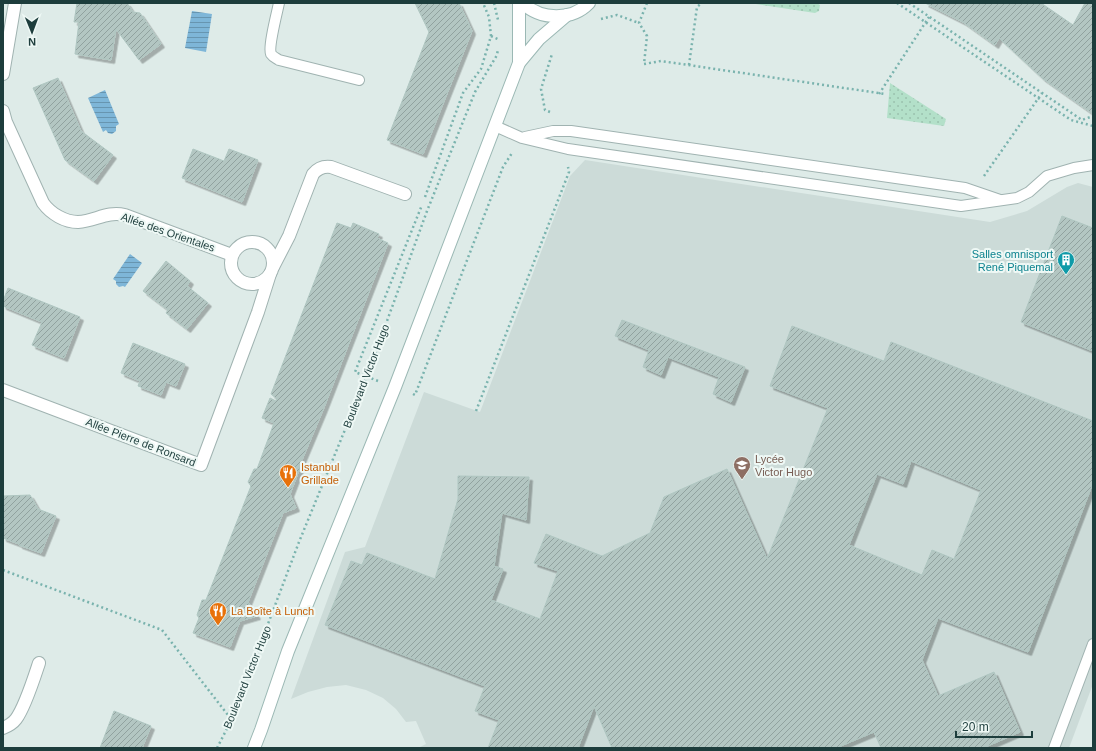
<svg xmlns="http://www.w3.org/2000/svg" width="1096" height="751" font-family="Arial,sans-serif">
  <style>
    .built { fill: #ccdbd8 }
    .grass { fill: url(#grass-dots) }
    .water { fill: url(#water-rules) }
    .building { fill: url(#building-hatch); stroke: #afc6c1; fill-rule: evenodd; filter: url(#shadow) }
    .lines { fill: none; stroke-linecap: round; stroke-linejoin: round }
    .lane-casing { stroke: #a0b3b1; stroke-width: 12 }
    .street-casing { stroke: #a0b3b1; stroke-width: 14 }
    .secondary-casing { stroke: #9bb8b4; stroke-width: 14 }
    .path { stroke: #7ab3ae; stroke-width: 2.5; stroke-dasharray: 2 3; stroke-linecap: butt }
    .lane { stroke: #fff; stroke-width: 10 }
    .street { stroke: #fff; stroke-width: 12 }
    .secondary { stroke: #fff; stroke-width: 12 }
    .labels { text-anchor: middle; stroke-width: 4; stroke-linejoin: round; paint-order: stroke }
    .street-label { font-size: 11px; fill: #1d3d3c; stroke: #eef8f5 }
    .culture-label { font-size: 11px; fill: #0d838f; stroke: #eef8f5; text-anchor: end }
    .education-label { font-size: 11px; fill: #785e54; stroke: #eef8f5; text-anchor: start }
    .food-label { font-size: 11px; fill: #c56008; stroke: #eef8f5; text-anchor: start }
  </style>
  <defs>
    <pattern id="grass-dots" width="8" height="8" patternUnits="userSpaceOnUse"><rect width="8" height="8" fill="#b3e0c9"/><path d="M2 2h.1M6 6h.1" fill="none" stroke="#9ac1ae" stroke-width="1.8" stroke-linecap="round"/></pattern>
    <pattern id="water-rules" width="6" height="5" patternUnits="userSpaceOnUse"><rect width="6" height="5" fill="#7eb6d8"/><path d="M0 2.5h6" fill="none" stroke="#6795b0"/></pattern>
    <pattern id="building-hatch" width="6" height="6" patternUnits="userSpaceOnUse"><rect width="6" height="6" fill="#b3c6c2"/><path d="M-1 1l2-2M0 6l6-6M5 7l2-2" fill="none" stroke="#91a29f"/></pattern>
    <filter id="shadow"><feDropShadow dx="3.5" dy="3.5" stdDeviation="0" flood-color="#0004"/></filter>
  </defs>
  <rect width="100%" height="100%" fill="#deebe8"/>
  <polygon class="built" points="585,160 990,222 1027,211 1067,187 1078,183 1093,187 1093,684 1069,748 418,748 426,744 416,721 406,722 396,709 383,698 366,690 346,685 327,687 308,692 291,699 345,552 365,547 424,392 480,412 570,176"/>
  <g class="grass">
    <polygon points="749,3 817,3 820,5 819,11 815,13"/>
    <polygon points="890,83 946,119 944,126 887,118"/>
  </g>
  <g class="water">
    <polygon points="192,11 212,14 206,52 185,48"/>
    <polygon points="105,90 119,124 116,126 116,131 112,134 108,133 106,130 103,132 88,98"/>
    <polygon points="130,254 142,263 125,287 123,286 119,287 116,284 116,281 113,279"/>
  </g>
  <g class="building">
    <polygon points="77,3 127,3 133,12 140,13 161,44 139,60 116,29 111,60 75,54 79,22 74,22"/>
    <polygon points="415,3 459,3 472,31 423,154 387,140 429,32"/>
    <polygon points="925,3 1041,3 1073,25 1085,3 1093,3 1093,114 1042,78 999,38 995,45 963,22"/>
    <polygon points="58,78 81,131 113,155 94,181 65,160 33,88"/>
    <polygon points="193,149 224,161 229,149 258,160 242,202 182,178"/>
    <polygon points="1062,216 1093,228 1093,351 1021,322"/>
    <polygon points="337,223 351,228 353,223 379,234 377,238 388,243 323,410 299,467 300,468 290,494 296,508 283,513 248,602 257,616 240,621 230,647 193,633 199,618 197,615 202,600 206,600 251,486 248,482 254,469 257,469 274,423 262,418 270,398 276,401 277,399 271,394"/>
    <polygon points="166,261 190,281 187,286 208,303 187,329 166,313 168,310 143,291"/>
    <polygon points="8,288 80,317 64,358 32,345 42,322 3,306 3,301"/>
    <polygon points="622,320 745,367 731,402 713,394 719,377 668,357 661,375 643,367 649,350 615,336"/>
    <path d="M 792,326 L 884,361 L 891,342 L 1093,421 L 1093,483 L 1028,652 L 938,618 L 922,660 L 938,696 L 994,672 L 1020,732 L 983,748 L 881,748 L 874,732 L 836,748 L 612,748 L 594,706 L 578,748 L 488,748 L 499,720 L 475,711 L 485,686 L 325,625 L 351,561 L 362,565 L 367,553 L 435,579 L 458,499 L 458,476 L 529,477 L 526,520 L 502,513 L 494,566 L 503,569 L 491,600 L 540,619 L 558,571 L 534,563 L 546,534 L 602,556 L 650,533 L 664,497 L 727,469 L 767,559 L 828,408 L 770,386 ZM 911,461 L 981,490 L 954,559 L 932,550 L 922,575 L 849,545 L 877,474 L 903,484 Z"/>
    <polygon points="133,343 185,364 176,386 166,382 161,395 138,386 140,381 121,373"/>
    <polygon points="30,495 38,509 56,516 41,553 19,545 19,544 3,538 3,496"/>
    <polygon points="114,711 151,726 142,748 100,748"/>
  </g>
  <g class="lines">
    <defs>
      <g id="lane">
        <path d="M 279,3 C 277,13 268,47 271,54 C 273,57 276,58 279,60 L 359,80"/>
        <polyline points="495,126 522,138 568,149 961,206 1017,198 1029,192 1047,176 1074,168 1093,165"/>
        <polyline points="525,137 553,131 571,131 965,188 1000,200"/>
        <polyline points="1054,748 1093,644"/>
      </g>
      <g id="street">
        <polyline points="3,74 15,3"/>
        <path d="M 3,111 L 6,122 L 43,203 C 51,214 65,222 78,222 C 96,221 106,211 125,215 L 232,255"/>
        <circle cx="252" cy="263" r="21"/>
        <path d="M 273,267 L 289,236 L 313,174 C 318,168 324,166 331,167 L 405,194"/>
        <polyline points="3,390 201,465 258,312 270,274"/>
        <path d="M 3,728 C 8,726 13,723 16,719 C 25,707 34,678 39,663"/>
      </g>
      <g id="secondary">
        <polyline points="519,3 519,63"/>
        <path d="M 523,3 C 540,20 572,21 589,3"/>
        <polyline points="254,748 261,730 288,651 395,387 519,63 539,39 567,15"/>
      </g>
    </defs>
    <use href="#lane" class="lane-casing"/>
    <use href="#street" class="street-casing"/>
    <use href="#secondary" class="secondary-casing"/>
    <g class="path">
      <polyline points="494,3 498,20"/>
      <polyline points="647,3 639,23 647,36 644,64 661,61 885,94"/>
      <polyline points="897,3 1071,120 1093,126"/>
      <polyline points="909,3 1082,120 1093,116"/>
      <polyline points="601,19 617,15 639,23"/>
      <polyline points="491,36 500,40"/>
      <polyline points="689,65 697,7 702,3"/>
      <polyline points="879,94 929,17"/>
      <polyline points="550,112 545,110 541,89 552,54"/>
      <polyline points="984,176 1042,93"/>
      <polyline points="425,197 463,93 481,69 491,36 489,17 483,3"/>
      <polyline points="378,381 355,372 422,205"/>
      <polyline points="413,394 415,395 503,167 512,153"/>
      <polyline points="476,411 569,172 568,167"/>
      <polyline points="3,570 162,630 231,719"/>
      <polyline points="217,748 232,719 299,542 367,376 427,211 475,92 497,55 498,49"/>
    </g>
    <use href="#lane" class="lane"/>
    <use href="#street" class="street"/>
    <use href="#secondary" class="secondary"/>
  </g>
  <defs>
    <symbol id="building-pin" viewBox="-11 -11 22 30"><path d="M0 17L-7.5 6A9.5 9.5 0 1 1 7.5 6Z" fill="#0f9aa8" stroke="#eef8f5"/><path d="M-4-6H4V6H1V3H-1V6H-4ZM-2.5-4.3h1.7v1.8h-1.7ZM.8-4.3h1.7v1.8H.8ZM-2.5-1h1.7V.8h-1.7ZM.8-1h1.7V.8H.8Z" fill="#fff"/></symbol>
    <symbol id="school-pin" viewBox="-11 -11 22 30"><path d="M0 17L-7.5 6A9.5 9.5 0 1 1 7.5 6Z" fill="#8d6e63" stroke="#eef8f5"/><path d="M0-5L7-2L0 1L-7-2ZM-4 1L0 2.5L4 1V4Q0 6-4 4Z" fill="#fff"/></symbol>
    <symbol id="restaurant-pin" viewBox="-11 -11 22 30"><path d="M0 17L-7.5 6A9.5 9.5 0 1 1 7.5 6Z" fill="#e8710a" stroke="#eef8f5"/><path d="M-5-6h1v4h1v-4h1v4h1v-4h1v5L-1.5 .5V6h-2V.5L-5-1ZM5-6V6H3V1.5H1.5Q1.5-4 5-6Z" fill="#fff"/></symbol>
  </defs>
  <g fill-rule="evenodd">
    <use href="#building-pin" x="1056" y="250" width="20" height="27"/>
    <use href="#school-pin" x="732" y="455" width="20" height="27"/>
    <use href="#restaurant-pin" x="278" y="463" width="20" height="27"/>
    <use href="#restaurant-pin" x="208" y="601" width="20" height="27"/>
  </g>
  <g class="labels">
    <g class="street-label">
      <text transform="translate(168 232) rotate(19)" y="4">Allée des Orientales</text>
      <text transform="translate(366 376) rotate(-69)" y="4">Boulevard Victor Hugo</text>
      <text transform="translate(141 442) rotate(21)" y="4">Allée Pierre de Ronsard</text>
      <text transform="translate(247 677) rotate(-68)" y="4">Boulevard Victor Hugo</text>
    </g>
    <g class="culture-label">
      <text x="1053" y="258">Salles omnisport<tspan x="1053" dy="13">René Piquemal</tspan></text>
    </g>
    <g class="education-label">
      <text x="755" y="463">Lycée<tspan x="755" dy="13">Victor Hugo</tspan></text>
    </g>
    <g class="food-label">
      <text x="301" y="471">Istanbul<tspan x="301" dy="13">Grillade</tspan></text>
      <text x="231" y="615">La Boîte à Lunch</text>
    </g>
  </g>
  <rect width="1096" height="751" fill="none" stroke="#1d3d3c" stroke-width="8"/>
  <g transform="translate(32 32) rotate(179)" stroke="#eef8f5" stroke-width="3" paint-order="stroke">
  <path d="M0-3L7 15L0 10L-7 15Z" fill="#1d3d3c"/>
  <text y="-6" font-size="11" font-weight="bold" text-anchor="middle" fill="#1d3d3c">N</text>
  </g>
  <path d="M956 731v6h76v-6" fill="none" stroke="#1d3d3c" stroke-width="2"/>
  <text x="962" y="731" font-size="12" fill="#1d3d3c" stroke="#eef8f5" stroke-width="3" paint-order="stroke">20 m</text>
</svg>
